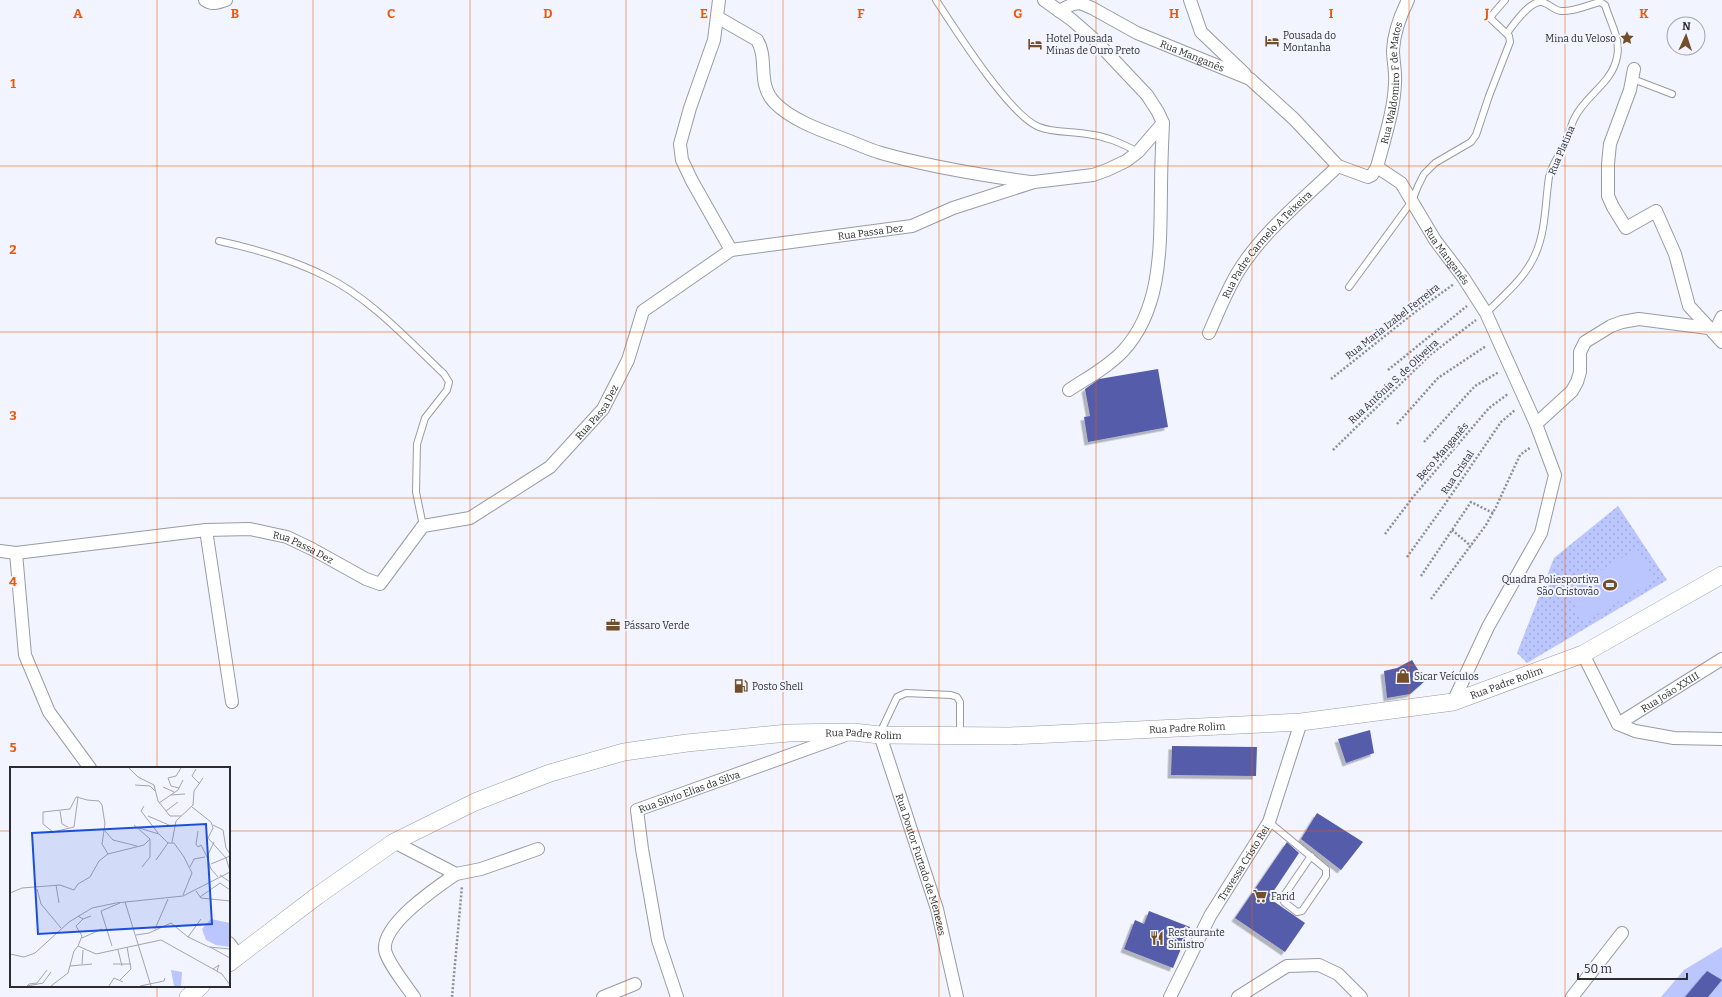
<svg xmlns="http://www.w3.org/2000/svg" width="1722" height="997" font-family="Bitter,serif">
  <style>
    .park { fill: url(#park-dots) }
    .pitch { fill: #bbc5fe }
    .building { fill: #545dab; filter: url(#shadow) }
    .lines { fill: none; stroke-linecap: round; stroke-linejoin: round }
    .lane-casing { stroke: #999ba4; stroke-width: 8 }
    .street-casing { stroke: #999ba4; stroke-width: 14 }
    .secondary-casing { stroke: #999ba4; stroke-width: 18 }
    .path { stroke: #8d8f96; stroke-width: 2.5; stroke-dasharray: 2 2; stroke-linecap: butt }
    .lane { stroke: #fff; stroke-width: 6 }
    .street { stroke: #fff; stroke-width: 12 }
    .secondary { stroke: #fff; stroke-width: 17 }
    .grid { fill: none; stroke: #e8590c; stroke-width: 1; stroke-opacity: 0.55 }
    .labels { text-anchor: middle; stroke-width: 4; stroke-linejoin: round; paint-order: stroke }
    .poi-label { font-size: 10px; fill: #2c2d31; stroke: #f2f5ff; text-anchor: start }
    .street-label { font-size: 10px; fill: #2c2d31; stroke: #f2f5ff }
    .inset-road { fill: none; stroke: #a3a5ad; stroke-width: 1 }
    .view { fill: #1d4ed8; fill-opacity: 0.15; stroke: #1d4ed8; stroke-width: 2 }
    .inset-edge { fill: none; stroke: #2c2d31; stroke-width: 2 }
    .grid-label { font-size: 13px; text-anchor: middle; font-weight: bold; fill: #e8590c; stroke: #f2f5ff; stroke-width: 4; stroke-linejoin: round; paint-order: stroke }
  </style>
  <defs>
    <pattern id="park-dots" width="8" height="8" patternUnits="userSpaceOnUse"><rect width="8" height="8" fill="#bbc5fe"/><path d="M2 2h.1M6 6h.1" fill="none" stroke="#a1aada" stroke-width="1.8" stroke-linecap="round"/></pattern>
    <filter id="shadow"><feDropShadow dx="-3.5" dy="3.5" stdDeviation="0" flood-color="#0004"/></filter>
  </defs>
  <rect width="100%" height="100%" fill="#f2f5ff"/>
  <polygon class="park" points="1618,506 1667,580 1527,663 1517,653 1554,558"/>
  <g class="pitch">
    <polygon points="1637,549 1655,580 1584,622 1566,591"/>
    <polygon points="1722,947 1722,997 1661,997 1684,970"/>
  </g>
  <g class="building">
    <polygon points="1158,369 1168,427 1088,442 1084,417 1090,416 1085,389 1099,379"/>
    <polygon points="1412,660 1425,681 1410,694 1387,698 1384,671 1397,668"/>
    <polygon points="1370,730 1374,753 1346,763 1338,739"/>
    <polygon points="1172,746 1257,747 1256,776 1171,775"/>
    <polygon points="1317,813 1363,842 1341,870 1301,839"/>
    <polygon points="1287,842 1299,853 1269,898 1305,923 1285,952 1235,918"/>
    <polygon points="1149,911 1190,927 1173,968 1124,949 1135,920 1144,924"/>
    <polygon points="1707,971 1722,980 1708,997 1685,997"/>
  </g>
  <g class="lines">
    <defs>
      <g id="lane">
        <path d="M 936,0 C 955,29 1010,116 1039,127 C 1054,133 1071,131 1087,134 C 1106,136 1121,143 1138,152"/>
        <polyline points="1633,79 1672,94"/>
        <path d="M 219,241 C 256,249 291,259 325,276 C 370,298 408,340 444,374 L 449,382 L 447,390 L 425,418 L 417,444 L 416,492 L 423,526"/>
        <polyline points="1349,287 1412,201 1418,186 1424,174 1435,163 1471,142 1476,135 1489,96 1510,42 1509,36 1491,19 1492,15 1505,0"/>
        <path d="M 1486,313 C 1504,295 1525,278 1535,255 C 1546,231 1545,203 1549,177 C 1552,163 1562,152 1567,139 C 1570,132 1571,125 1574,119 C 1585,95 1612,84 1617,57 C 1621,39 1610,22 1605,5 L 1600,2 C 1587,5 1575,12 1561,11 C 1553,10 1550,4 1542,2 C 1530,0 1514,24 1507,33"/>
        <polyline points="880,733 897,697 906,693 951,695 957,697 960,702 960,734"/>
        <polyline points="1269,822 1326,869 1326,876 1302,911 1297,912 1284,902 1283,897 1311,856"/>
      </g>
      <g id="street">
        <path d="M 205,0 C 212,5 218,3 226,0"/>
        <polyline points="719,0 714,40 690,108 680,144 682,160 692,181 731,250"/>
        <path d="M 1044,0 L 1072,20 L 1096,41 L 1147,95 L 1158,112 L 1163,123 C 1162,145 1161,167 1161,190 C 1160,244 1163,308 1123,351 C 1108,367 1087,378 1069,390"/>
        <polyline points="1190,0 1201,32 1245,74"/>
        <path id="s1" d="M 1059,11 L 1073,4 L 1080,3 L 1092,8 L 1137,33 L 1250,79 L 1294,119 L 1338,166 L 1368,177 L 1372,175 L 1377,167 L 1401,183 L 1435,240 L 1463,277 L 1486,313 L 1536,424 L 1555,475 L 1541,533 L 1488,627 L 1453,702"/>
        <path d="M 717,17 L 757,40 C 769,59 756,84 775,103 C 791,119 817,129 839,137 C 853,142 867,149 881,153 C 930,167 980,175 1030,182"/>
        <polyline points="1634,69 1630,90 1610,144 1608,164 1608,196 1613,207 1626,228 1656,211 1675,254 1689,306 1714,333"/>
        <path id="s2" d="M 1377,167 C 1384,140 1394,111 1395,83 C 1396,72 1393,61 1393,50 C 1394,32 1400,16 1408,0"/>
        <polyline points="1722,317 1714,333 1722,342"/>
        <path id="s3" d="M 1209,333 C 1218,313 1226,292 1238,272 C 1263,231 1304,199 1338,166"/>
        <polyline points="1536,424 1572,391 1577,382 1580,372 1580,352 1585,342 1611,326 1622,322 1639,319 1708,328"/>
        <polyline points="206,530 232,702"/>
        <path id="s4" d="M 0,551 L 16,553 L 206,530 L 250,529 L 287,537 L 312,549 L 366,579 L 380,584 L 423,526 L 470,518 L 550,467 L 603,409 L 628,360 L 643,311 L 731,250 L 912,226 L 953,208 L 1034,182 L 1093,175 L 1107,170 L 1126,161 L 1138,152 L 1163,123"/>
        <polyline points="16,553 25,655 49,712 90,768"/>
        <polyline points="1583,654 1618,724 1635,731 1674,738 1722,739"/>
        <path id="s5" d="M 1618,724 L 1722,659"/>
        <path id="s6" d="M 880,735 L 937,909 L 957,997"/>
        <polyline points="394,842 456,874 481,869 538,849"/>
        <polyline points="229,943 238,955"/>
        <path d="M 414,997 C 407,987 387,962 385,950 C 382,924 437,887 456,874"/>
        <polyline points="603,997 635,984"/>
        <path id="s7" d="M 677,997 L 658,940 L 642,849 L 637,810 L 843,736"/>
        <path id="s8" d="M 1170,997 L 1210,916 L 1269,822 L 1301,722"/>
        <polyline points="1238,997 1287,966 1319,965 1338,974 1361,997"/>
        <polyline points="1572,997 1622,933"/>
      </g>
      <g id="secondary">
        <path id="s9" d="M 229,963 L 317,896 L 394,842 L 475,802 L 550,773 L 624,752 L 687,743 L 788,733 L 853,732 L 880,735 L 1010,736 L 1301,722 L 1453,702 L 1583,654 L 1722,575"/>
        <polyline points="188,997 201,986"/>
      </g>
    </defs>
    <use href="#lane" class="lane-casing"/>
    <use href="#street" class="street-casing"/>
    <use href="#secondary" class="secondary-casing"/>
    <g class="path">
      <polyline points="1388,370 1467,306"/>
      <polyline points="1331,379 1415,312 1454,284"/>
      <polyline points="1397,424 1438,378 1486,346"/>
      <polyline points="1424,442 1475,386 1499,372"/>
      <polyline points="1333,450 1430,355 1476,320"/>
      <polyline points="1452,530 1471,546"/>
      <polyline points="1385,534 1413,497 1489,408 1508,394"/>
      <polyline points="1407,557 1443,507 1501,422 1515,410"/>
      <polyline points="1421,576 1471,502 1493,513"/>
      <polyline points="1431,599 1486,525 1496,507 1520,455 1531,447"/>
      <polyline points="452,997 462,886"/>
    </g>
    <use href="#lane" class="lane"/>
    <use href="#street" class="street"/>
    <use href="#secondary" class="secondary"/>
  </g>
  <path class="grid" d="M 157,0 L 157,768M 313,0 L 313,997M 470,0 L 470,997M 626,0 L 626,997M 783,0 L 783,997M 939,0 L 939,997M 1096,0 L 1096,997M 1252,0 L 1252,997M 1409,0 L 1409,997M 1565,0 L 1565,997M 0,166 L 1722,166M 0,332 L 1722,332M 0,498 L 1722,498M 0,665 L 1722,665M 0,831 L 11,831M 229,831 L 1722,831M 157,986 L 157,997"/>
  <defs>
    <symbol id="sight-bare" viewBox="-9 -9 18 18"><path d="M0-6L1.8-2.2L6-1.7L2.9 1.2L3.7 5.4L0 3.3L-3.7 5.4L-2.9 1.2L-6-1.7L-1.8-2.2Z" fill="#724f28" stroke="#f2f5ff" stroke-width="2.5" paint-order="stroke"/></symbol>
    <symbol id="hotel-bare" viewBox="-9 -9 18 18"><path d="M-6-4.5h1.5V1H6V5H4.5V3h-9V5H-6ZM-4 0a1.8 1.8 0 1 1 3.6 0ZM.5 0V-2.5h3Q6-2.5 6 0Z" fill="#724f28" stroke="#f2f5ff" stroke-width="2.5" paint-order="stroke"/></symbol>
    <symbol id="stadium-bare" viewBox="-9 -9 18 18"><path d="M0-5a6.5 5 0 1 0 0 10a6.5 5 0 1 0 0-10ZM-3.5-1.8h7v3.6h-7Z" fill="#724f28" stroke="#f2f5ff" stroke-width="2.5" paint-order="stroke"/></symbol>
    <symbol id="office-bare" viewBox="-9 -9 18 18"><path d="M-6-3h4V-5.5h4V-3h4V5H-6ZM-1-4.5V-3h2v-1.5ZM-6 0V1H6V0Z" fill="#724f28" stroke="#f2f5ff" stroke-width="2.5" paint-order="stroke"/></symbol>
    <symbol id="shop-bare" viewBox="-9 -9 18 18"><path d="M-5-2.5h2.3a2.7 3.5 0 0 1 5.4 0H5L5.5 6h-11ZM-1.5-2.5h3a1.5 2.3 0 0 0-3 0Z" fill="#724f28" stroke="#f2f5ff" stroke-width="2.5" paint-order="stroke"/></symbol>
    <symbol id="fuel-bare" viewBox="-9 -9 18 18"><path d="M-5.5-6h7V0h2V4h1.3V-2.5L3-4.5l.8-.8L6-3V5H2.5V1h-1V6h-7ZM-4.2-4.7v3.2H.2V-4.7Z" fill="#724f28" stroke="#f2f5ff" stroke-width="2.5" paint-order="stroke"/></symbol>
    <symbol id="supermarket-bare" viewBox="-9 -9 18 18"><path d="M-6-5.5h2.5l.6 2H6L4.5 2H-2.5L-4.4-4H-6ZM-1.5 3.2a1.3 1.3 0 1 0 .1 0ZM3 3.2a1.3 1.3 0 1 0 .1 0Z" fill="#724f28" stroke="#f2f5ff" stroke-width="2.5" paint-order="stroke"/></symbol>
    <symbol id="restaurant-bare" viewBox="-9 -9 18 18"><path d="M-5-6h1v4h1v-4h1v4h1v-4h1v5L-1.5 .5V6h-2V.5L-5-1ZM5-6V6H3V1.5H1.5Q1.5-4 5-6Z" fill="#724f28" stroke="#f2f5ff" stroke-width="2.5" paint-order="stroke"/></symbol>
  </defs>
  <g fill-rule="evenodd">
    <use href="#sight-bare" x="1617" y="28" width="20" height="20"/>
    <use href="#hotel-bare" x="1262" y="31" width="20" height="20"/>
    <use href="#hotel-bare" x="1025" y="34" width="20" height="20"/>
    <use href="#stadium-bare" x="1600" y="575" width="20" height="20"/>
    <use href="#office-bare" x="603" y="615" width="20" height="20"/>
    <use href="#shop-bare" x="1393" y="666" width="20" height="20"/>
    <use href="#fuel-bare" x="731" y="676" width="20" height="20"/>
    <use href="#supermarket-bare" x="1250" y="886" width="20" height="20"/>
    <use href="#restaurant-bare" x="1147" y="928" width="20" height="20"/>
  </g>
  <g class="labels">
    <g class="poi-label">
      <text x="1283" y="39">Pousada do<tspan x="1283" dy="12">Montanha</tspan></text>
      <text x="1046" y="42">Hotel Pousada<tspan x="1046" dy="12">Minas de Ouro Preto</tspan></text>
      <text x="1616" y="42" text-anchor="end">Mina du Veloso</text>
      <text x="1599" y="583" text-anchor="end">Quadra Poliesportiva<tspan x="1599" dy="12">São Cristovão</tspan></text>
      <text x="624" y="629">Pássaro Verde</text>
      <text x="1414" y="680">Sicar Veículos</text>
      <text x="752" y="690">Posto Shell</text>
      <text x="1271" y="900">Farid</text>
      <text x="1168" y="936">Restaurante<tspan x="1168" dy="12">Sinistro</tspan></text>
    </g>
    <g class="street-label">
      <text dy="4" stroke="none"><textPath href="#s1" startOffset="147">Rua Manganês</textPath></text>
      <text dy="4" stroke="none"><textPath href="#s2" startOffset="86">Rua Waldomiro F de Matos</textPath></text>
      <text transform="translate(1561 150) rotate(-67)" y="4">Rua Platina</text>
      <text dy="4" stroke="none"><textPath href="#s4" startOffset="1041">Rua Passa Dez</textPath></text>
      <text dy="4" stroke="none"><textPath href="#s3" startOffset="107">Rua Padre Carmelo A Teixeira</textPath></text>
      <text dy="4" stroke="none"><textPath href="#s1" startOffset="494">Rua Manganês</textPath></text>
      <text transform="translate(1392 321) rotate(-38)" y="4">Rua Maria Izabel Ferreira</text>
      <text transform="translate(1393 381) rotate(-43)" y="4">Rua Antônia S. de Oliveira</text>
      <text dy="4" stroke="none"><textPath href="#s4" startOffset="681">Rua Passa Dez</textPath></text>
      <text transform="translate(1442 451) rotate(-49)" y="4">Beco Manganês</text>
      <text transform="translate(1457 472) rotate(-56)" y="4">Rua Cristal</text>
      <text dy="4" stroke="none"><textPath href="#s4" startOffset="308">Rua Passa Dez</textPath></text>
      <text dy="4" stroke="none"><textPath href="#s9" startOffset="1341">Rua Padre Rolim</textPath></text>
      <text dy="4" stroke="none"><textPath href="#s5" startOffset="61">Rua João XXIII</textPath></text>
      <text dy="4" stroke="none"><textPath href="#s9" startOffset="1017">Rua Padre Rolim</textPath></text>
      <text dy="4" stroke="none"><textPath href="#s9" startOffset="693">Rua Padre Rolim</textPath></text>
      <text dy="4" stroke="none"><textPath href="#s7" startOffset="247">Rua Silvio Elias da Silva</textPath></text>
      <text dy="4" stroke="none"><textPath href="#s8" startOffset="153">Travessa Cristo Rei</textPath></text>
      <text dy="4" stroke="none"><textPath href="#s6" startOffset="136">Rua Doutor Furtado de Menezes</textPath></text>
    </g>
  </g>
  <g transform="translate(10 767)">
    <rect width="220" height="220" fill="#f2f5ff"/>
    <path d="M 161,203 L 172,205 L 171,219 L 164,219 Z" fill="#bbc5fe"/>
    <path d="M 201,152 L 220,156 L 220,180 L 206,178 L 196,173 L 192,162 Z" fill="#bbc5fe"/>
    <path class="inset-road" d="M 119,1 L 128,10 L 144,18 L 148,34 L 160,49 L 171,49M 186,2 L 182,9 L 190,17M 125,18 L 140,19 L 145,24M 153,20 L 164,25M 169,21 L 161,19 L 158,11 L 166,9 L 171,1M 161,28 L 175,27M 68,30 L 64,60 L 43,65 L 33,57 L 33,45 L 60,42 L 66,30 L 68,30 L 70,31 L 77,33 L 89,34 L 92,38 L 95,57 L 92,77 L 98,87M 149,36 L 168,23 L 173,13M 134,39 L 131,44 L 148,66M 182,40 L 201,55 L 203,61 L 198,71 L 216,91 L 220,104M 50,44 L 52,57 L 58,60M 156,44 L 168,35M 138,49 L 159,58M 124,58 L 140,72 L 140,90 L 132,100M 203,58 L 213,63 L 216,81 L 220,87M 129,61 L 149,67 L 158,76 L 164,76 L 174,90 L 182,106 L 173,128M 95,64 L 103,73 L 127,79M 188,64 L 186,77 L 188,80 L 191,78 L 197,90M 162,75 L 166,54 L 183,38 L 184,24 L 193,11M 204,75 L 197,90 L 201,102 L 208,110M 146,93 L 158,76M 201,97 L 220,89M 180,100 L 184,92 L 195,90M 210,108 L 220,115M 46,118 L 49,136M 27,122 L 31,137 L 51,161M 186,124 L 191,131 L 220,134M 0,126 L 12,121 L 50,118 L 64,123 L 68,117 L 80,110 L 89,94 L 98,87 L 134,78 L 140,72M 190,130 L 210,116 L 220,123M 115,135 L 141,219M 68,149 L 73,152 L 81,149M 145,162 L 158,132M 126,168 L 139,166 L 161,156 L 178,170 L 199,180 L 220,182M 178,170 L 191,152M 72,171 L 92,162M 68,179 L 72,169 L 66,159 L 73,152M 102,179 L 91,144 L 110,136M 200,180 L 220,191M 108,183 L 112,199M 0,187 L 14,190 L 25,186 L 59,155 L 82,141 L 106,136 L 173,129 L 220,105M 72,197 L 73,183M 103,197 L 121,197M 60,199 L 82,197M 203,202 L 209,198 L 207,204M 110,213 L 121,202 L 117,180M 17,219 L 33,216 L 41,205M 17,219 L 19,217 L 27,216 L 37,203M 41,219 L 58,206 L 64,184 L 68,179 L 86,187 L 151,173 L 212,207 L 220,218M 99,219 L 104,211 L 113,215M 130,219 L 154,214 L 155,211"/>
    <path class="view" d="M 196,57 L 202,157 L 28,167 L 22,66 Z"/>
    <rect width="220" height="220" class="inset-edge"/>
  </g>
  <g class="grid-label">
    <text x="78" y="18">A</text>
    <text x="235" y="18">B</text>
    <text x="391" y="18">C</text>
    <text x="548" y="18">D</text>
    <text x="704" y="18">E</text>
    <text x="861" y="18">F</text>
    <text x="1018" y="18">G</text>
    <text x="1174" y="18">H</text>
    <text x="1331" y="18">I</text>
    <text x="1487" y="18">J</text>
    <text x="1644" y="18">K</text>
    <text x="13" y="88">1</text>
    <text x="13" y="254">2</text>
    <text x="13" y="420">3</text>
    <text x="13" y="586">4</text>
    <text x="13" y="752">5</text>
  </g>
  <g transform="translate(1686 36) rotate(3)"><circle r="19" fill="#f2f5ff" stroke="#a3a5ad"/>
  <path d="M0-3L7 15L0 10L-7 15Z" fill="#724f28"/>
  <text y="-6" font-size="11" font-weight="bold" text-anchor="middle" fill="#2c2d31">N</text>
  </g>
  <path d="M1578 973v6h109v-6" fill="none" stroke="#2c2d31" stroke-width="2"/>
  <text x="1584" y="973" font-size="12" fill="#2c2d31" stroke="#f2f5ff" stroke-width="3" paint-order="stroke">50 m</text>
</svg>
